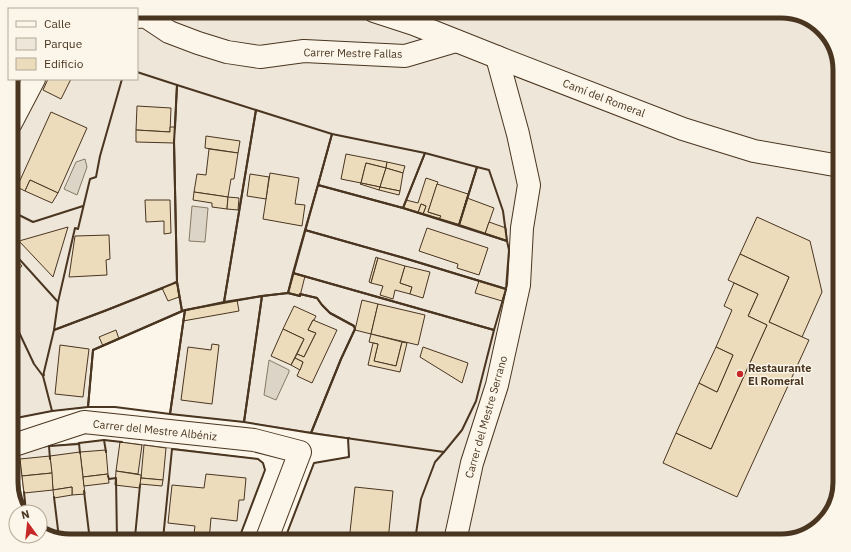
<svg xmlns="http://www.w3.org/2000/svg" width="851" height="552" font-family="'IBM Plex Sans',sans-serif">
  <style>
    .green { fill: #ede6d9; stroke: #887966 }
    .water { fill: #dcd4c6; stroke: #887966 }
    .building { fill: #ecdcbc; stroke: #4a3520 }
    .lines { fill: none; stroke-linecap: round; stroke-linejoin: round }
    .minor-casing { stroke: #4a3520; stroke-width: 24 }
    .minor { stroke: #fbf6e9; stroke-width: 22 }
    .wall { stroke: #4a3520; stroke-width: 2 }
    .poi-dot { fill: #c62828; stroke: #fbf6e9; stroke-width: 1.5 }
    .labels { text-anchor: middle; stroke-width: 3; stroke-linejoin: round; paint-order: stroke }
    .street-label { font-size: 11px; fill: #4a3520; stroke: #fbf6e9 }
    .poi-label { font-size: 11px; font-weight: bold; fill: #4a3520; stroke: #fbf6e9; text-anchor: start }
    .rim { fill: none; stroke: #4a3520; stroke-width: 5 }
  </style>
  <rect width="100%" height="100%" fill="#fbf6e9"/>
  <g class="green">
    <polygon points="137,11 781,11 814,21 832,41 840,66 840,483 830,515 810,533 782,541 284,541 314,463 349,457 348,438 244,422 170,414 185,310 93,350 88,407 52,411 11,419 11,79 137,79"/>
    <polygon points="104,440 258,459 263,463 265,470 238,541 70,541 40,532 40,512 26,512 19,450"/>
  </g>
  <g class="water">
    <polygon points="85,159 87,167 77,195 64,189 76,162"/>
    <polygon points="192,206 208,208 205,242 189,241"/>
    <polygon points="269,360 289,370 289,372 276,400 264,395"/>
  </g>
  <g class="building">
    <polygon points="48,79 71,79 61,99 43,90"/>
    <polygon points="137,106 171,108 170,132 136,130"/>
    <polygon points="51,112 87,128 58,193 30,180 25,191 17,187"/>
    <polygon points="170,127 175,127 174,143 136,142 136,130 170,132"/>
    <polygon points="206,136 240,141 238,153 205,148"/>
    <polygon points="209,149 238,153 234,179 231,179 228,197 194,192 197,174 206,175"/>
    <polygon points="346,154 387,162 386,168 366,163 361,183 341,179"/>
    <polygon points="11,159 18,162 11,176"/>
    <polygon points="387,162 405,166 403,173 386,168"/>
    <polygon points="366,163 386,168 380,187 361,183"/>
    <polygon points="386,168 403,173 400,191 380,187"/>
    <polygon points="270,173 299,178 295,204 305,205 302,226 263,219"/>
    <polygon points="250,174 269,177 266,199 247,196"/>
    <polygon points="426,178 438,182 428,212 441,216 439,219 423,214 426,206 421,204 418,213 403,208 406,200 418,203"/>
    <polygon points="30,180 58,193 52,203 25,191"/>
    <polygon points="361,183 380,187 379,190 360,184"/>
    <polygon points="437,184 468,194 459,225 439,219 441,216 428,212"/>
    <polygon points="380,187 400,191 399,195 379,190"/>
    <polygon points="194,192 228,197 227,209 212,207 212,203 193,200"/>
    <polygon points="228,197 239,198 238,210 227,209"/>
    <polygon points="467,198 494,208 485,234 459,225"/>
    <polygon points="145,200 170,200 171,233 164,234 164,221 146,222"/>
    <polygon points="421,204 426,206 423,214 418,213"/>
    <polygon points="757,217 810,241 822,292 802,337 769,322 789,277 740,254"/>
    <polygon points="489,222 506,228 507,241 485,234"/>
    <polygon points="68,227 53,277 19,241"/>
    <polygon points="427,228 488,248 479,275 457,268 458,264 419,251"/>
    <polygon points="109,235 110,259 106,260 107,275 69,277 75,236"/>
    <polygon points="11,254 22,266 11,276"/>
    <polygon points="740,254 789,277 769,322 809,340 737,497 663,463 676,433 711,449 767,325 748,316 758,294 728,280"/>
    <polygon points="376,257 378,258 371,283 369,282"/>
    <polygon points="378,258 405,266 400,283 412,287 410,294 395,290 393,299 380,295 383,286 371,283"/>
    <polygon points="405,266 430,272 423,298 410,294 412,287 400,283"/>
    <polygon points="293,273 305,276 300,296 288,293"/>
    <polygon points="479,281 506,289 502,301 475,293"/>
    <polygon points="177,282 179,297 168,301 162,288"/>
    <polygon points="734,283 758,294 748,316 767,325 711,449 676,433 699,383 717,392 733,355 716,347 732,310 724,306"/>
    <polygon points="237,300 239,311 183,321 185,310"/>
    <polygon points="362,300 378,304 371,334 355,330"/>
    <polygon points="378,304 425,315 418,345 371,334"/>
    <polygon points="11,306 12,306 19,316 12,320 11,318"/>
    <polygon points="294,306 316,316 314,320 313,320 308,330 316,333 304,357 297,354 304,339 283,329"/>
    <polygon points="313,320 337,330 312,383 297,376 303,362 295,358 297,354 304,357 316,333 308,330"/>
    <polygon points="14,322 17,330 11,332 11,323"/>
    <polygon points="283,329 304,339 291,365 271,356"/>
    <polygon points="116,330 119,339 103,346 99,337"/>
    <polygon points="371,334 402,342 396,366 374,361 378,344 369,342"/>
    <polygon points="402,342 407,343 400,372 368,365 373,343 378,344 374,361 396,366"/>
    <polygon points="212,344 219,345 212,404 181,400 188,347 211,350"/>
    <polygon points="60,345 89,349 83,397 55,394"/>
    <polygon points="423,347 468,363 462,383 420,357"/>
    <polygon points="716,347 733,355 717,392 699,383"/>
    <polygon points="295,358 303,362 300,370 291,365"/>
    <polygon points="120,442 142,445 138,474 116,471"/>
    <polygon points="144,445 166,448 163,480 141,478"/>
    <polygon points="106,450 108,474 83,477 80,452"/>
    <polygon points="80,452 85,494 72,495 72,487 53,490 50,456"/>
    <polygon points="50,456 52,473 22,476 20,459"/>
    <polygon points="116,471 141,475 140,488 115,485"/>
    <polygon points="52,473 53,490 24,493 22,476"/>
    <polygon points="108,474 109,483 84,486 83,477"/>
    <polygon points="206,474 246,478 244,500 239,500 237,521 211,518 209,541 193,541 195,526 168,523 172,485 204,488"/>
    <polygon points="141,478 163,480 162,486 140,484"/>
    <polygon points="72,487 72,495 54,498 53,490"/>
    <polygon points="355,487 393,491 388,541 349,541"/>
    <polygon points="135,535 163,537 163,541 135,541"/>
    <polygon points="117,538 135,539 135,541 117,541"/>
  </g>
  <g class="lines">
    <defs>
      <g id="minor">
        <polyline points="374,11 414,24 497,57 683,129 754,151 840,166"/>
        <polyline points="137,17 145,16 169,32 198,43 227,52 260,57 304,51 405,56 456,41"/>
        <polyline points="11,123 34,79"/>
        <polyline points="11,446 84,422 254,440 300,452 266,541"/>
        <polyline points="455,541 472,463 497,385 519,285 522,228 529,185 518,134 497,57"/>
      </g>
    </defs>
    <use href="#minor" class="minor-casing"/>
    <use href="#minor" class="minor"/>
    <g class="wall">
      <polyline points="137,72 177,85 175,128"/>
      <polyline points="122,79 100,156 96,177 90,179 78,229 75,228 58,302 54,330 107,310 163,288"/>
      <polygon points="177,85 256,110 224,302 182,311 177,282 174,143"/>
      <polygon points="256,110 332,134 288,293 262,296 224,302"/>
      <polygon points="332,134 425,153 403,208 318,185"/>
      <polyline points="11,145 18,130"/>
      <polygon points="425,153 477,167 459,225 403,208"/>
      <polygon points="477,167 489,170 503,211 507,241 459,225"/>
      <polygon points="318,185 403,208 507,241 509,250 506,289 404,258 305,230"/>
      <polyline points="11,211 33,222 83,206"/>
      <polygon points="305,230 404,258 506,289 494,330 293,273"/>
      <polyline points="11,250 58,302"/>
      <polygon points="293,273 494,330 476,401 462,430 444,452 311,433 341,359 355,329 354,326 330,313 322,305 317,298 300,294 300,296 288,293"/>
      <polygon points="177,282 182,311 93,350 88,407 52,411 43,376 54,330 107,310"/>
      <polyline points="174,283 177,282 174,140"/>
      <polygon points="288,293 300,296 300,294 317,298 322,305 330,313 354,326 355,329 341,359 311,433 244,422 262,296"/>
      <polygon points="262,296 244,422 170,414 185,310"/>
      <polygon points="185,310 170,414 115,407 88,407 93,350"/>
      <polyline points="17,328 34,364 43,376 44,375"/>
      <polyline points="11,419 52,411"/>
      <polyline points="106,452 104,440 122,442"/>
      <polyline points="80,453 79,443 104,440"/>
      <polyline points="50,459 49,446 79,444"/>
      <polyline points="108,476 109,479 116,478 117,540"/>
      <polyline points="84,491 90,541"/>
      <polyline points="24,492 26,512"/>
      <polyline points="54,497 59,538"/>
      <polyline points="135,537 140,485"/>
      <polyline points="163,539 172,449 258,459 263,463 265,470 238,541"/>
      <polyline points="284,541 314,463 349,457 348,438 349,438"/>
      <polyline points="415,541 421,499 435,462 444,452"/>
    </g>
  </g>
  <circle class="poi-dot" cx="740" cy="374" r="4"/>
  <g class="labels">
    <g class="street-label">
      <text transform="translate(353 53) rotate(1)" y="4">Carrer Mestre Fallas</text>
      <text transform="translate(604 98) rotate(21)" y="4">Camí del Romeral</text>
      <text transform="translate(486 417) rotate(-74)" y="4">Carrer del Mestre Serrano</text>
      <text transform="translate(155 430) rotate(6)" y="4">Carrer del Mestre Albéniz</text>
    </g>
    <g class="poi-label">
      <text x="748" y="372">Restaurante<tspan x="748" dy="13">El Romeral</tspan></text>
    </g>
  </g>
  <path d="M0 0H851V552H0ZM70 18H781A52 52 0 0 1 833 70V482A52 52 0 0 1 781 534H70A52 52 0 0 1 18 482V70A52 52 0 0 1 70 18Z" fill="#fbf6e9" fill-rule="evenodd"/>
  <path class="rim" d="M70 18H781A52 52 0 0 1 833 70V482A52 52 0 0 1 781 534H70A52 52 0 0 1 18 482V70A52 52 0 0 1 70 18Z"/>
  <rect x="8" y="8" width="130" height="72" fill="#fbf6e9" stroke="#b4a999"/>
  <rect x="16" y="21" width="20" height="6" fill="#fbf6e9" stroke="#b4a999"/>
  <text x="44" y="28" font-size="12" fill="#4a3520">Calle</text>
  <rect x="16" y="38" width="20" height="12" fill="#ede6d9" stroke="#b4a999"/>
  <text x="44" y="48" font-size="12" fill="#4a3520">Parque</text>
  <rect x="16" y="58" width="20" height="12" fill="#ecdcbc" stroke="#b4a999"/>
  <text x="44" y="68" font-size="12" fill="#4a3520">Edificio</text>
  <g transform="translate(28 524) rotate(345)"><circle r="19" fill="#fbf6e9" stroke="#b4a999"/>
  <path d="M0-3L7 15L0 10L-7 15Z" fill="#c62828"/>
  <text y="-6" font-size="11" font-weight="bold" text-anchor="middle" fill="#4a3520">N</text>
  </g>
</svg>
